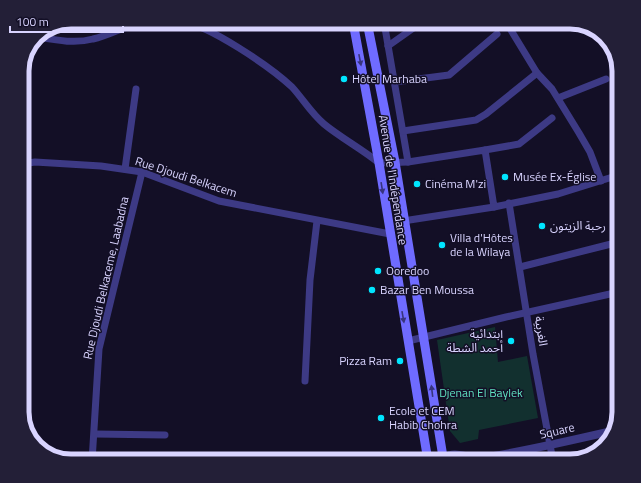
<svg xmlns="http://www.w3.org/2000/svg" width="641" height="483" font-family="'Titillium Web','Noto Sans Arabic',sans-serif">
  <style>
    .green { fill: #12302f }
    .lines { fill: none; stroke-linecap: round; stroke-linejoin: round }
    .minor { stroke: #3d3a85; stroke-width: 7 }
    .tertiary { stroke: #3d3a85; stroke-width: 8 }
    .secondary { stroke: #6f6bff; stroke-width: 9 }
    .oneway { fill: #38347d }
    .poi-dot { fill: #00e5ff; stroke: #130f26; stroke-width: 1.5 }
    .labels { text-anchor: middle; stroke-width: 3; stroke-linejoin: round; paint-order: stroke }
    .poi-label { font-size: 12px; fill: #d9d4ff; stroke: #130f26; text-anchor: start }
    .street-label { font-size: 12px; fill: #d9d4ff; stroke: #130f26 }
    .park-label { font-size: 12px; fill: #5fe0c0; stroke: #130f26 }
    .rim { fill: none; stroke: #d9d4ff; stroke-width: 5 }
  </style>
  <rect width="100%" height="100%" fill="#130f26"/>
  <polygon class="green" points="495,327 498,362 527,356 538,418 479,430 478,439 460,443 450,431 437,340"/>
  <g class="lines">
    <g class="minor">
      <polyline points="162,22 175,22"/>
      <path d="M 182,22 C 208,24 272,68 292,87 C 303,99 311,113 324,124 C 341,138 362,149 379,163 L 408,162 L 485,150 L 494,207 L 558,194 L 619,175"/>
      <polyline points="384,22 408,162"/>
      <polyline points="506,22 537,73 552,89 579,133 590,152 601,181"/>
      <path d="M 37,37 C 55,40 75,44 93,39 C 114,34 126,24 149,22"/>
      <polyline points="388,46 422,22"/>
      <polyline points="395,82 449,75 497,34"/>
      <polyline points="558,98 606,79"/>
      <polyline points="403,131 476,120 486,114 537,73"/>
      <polyline points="485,150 519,144 552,118"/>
      <polyline points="22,164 35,162 101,166 142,172 219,201 390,234"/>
      <polyline points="125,169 136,89"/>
      <polyline points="509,203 533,354 553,461"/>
      <polyline points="403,221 494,207"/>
      <polyline points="520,267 619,242"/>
      <polyline points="615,293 619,342"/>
      <polyline points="408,341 506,317 619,292"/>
      <polyline points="22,381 27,377 27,373 26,201 23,164"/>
      <polyline points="305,381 310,280 317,221"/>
      <polyline points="95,434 165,435"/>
      <polyline points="92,461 99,349 142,172"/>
    </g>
    <path class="tertiary" d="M 444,458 C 456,449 468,460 482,458 C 526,451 569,441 612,431"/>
    <g class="secondary">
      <polyline points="353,22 379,163 428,461"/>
      <polyline points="367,22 395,162 443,457"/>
    </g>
  </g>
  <defs><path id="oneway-solid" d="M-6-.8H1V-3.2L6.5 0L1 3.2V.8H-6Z"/></defs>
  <g class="oneway">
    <use href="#oneway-solid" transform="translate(360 60) rotate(79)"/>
    <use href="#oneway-solid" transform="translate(382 188) rotate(81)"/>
    <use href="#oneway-solid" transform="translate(403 317) rotate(80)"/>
    <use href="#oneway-solid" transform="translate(432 391) rotate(-97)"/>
  </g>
  <g class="poi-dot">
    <circle cx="344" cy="79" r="4"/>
    <circle cx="505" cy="177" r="4"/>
    <circle cx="417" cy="184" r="4"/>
    <circle cx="542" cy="226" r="4"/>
    <circle cx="442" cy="245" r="4"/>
    <circle cx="378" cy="271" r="4"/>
    <circle cx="372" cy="290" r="4"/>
    <circle cx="511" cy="341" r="4"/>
    <circle cx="400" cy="361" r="4"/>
    <circle cx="381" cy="418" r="4"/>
  </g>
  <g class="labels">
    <g class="poi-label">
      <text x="352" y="83">Hôtel Marhaba</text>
      <text x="513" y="181">Musée Ex-Église</text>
      <text x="425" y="188">Cinéma M'zi</text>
      <text x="550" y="230">رحبة الزيتون</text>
      <text x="450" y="242">Villa d'Hôtes<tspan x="450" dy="14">de la Wilaya</tspan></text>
      <text x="386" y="275">Ooredoo</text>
      <text x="380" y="294">Bazar Ben Moussa</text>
      <text x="503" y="338" text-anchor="end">إبتدائية<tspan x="503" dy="14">أحمد الشطة</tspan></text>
      <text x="392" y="365" text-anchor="end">Pizza Ram</text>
      <text x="389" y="415">Ecole et CEM<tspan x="389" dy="14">Habib Chohra</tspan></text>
    </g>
    <g class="street-label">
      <text transform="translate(186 177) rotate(18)" y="4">Rue Djoudi Belkacem</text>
      <text transform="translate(393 180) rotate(81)" y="4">Avenue de l'Indépendance</text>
      <text transform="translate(106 278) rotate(-77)" y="4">Rue Djoudi Belkaceme, Laabadna</text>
      <text transform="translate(541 331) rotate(81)" y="4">الغربية</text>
      <text transform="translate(557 431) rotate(-13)" y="4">Square</text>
    </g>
    <g class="park-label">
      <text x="481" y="397">Djenan El Baylek</text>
    </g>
  </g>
  <path d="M0 0H641V483H0ZM71 29H570A42 42 0 0 1 612 71V412A42 42 0 0 1 570 454H71A42 42 0 0 1 29 412V71A42 42 0 0 1 71 29Z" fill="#231f37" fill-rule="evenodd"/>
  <path class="rim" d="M71 29H570A42 42 0 0 1 612 71V412A42 42 0 0 1 570 454H71A42 42 0 0 1 29 412V71A42 42 0 0 1 71 29Z"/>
  <path d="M10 26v6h113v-6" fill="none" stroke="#d9d4ff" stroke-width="2"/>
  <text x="16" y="26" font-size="12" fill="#d9d4ff" stroke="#130f26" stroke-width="3" paint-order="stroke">100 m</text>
</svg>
